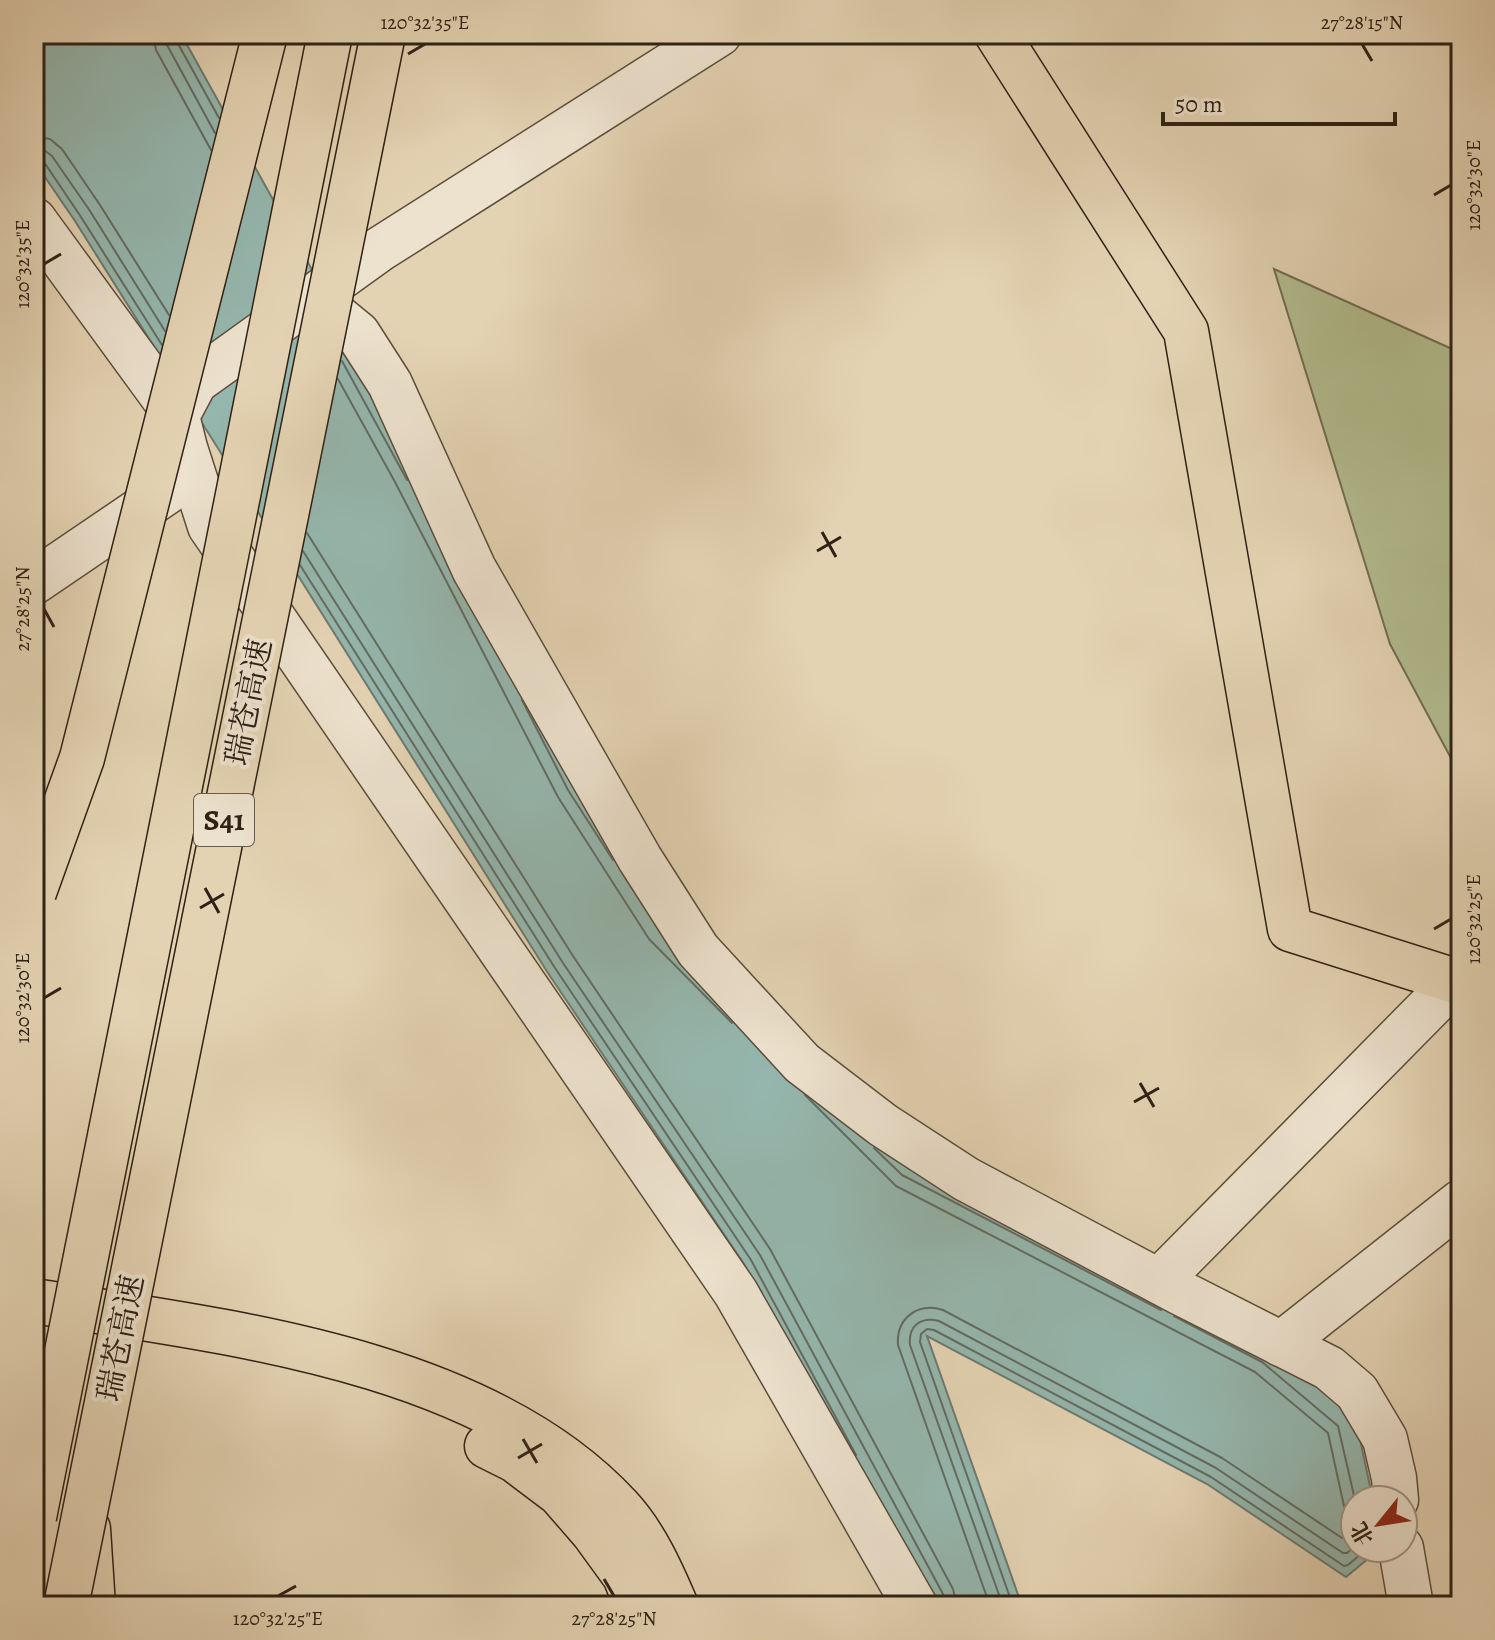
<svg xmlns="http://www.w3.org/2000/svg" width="1495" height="1640" font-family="Alegreya,'Noto Serif SC',serif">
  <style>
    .green { fill: #b2bc8e; stroke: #706e52; stroke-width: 2 }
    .water { fill: #95b7ae; stroke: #6c7b71; stroke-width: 2 }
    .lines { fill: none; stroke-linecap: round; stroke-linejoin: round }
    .shore { stroke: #626c62; stroke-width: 2 }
    .minor-casing { stroke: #5c4e3c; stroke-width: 47 }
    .major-casing { stroke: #2e2115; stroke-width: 47 }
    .highway-casing { stroke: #2e2115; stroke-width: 47 }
    .minor { stroke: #ede2ce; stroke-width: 44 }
    .major { stroke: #e4d3b3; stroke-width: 44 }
    .highway { stroke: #e4d3b3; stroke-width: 44 }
    .highway-bridge-casing { stroke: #2e2115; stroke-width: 47; stroke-linecap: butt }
    .highway-bridge { stroke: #e4d3b3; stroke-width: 44 }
    .ticks { fill: none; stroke: #2e2115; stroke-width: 3 }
    .labels { text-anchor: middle; stroke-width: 8; stroke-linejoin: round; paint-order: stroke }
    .shield { fill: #ede2ce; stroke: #675b4c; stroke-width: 2 }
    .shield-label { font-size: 30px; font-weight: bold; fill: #2e2115 }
    .street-label { font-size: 32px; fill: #2e2115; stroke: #ede2ce }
    .neatline { fill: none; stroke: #2e2115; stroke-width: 3 }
    .ticks-label { font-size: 20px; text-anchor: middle; fill: #2e2115 }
  </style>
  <rect width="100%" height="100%" fill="#e4d3b3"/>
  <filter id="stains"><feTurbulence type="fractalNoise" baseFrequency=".0025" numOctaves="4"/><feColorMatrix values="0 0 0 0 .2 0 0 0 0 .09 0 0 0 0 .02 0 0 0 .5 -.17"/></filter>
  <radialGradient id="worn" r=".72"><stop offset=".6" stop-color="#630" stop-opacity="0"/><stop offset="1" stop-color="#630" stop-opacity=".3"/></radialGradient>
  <polygon class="green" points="1274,269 1461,353 1461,777 1390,644"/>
  <polygon class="water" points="34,34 181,34 674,921 911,1160 1272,1347 1355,1416 1373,1500 1355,1500 1355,1548 1381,1548 1346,1577 1207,1484 927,1336 1022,1606 929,1606 744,1264 548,973 75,221 34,161"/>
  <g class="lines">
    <g class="shore">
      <polyline points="153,34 156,50 211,150"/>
      <polyline points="165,34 167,45 215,133"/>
      <polyline points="175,34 176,40 219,118"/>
      <polyline points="34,136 50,139 62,149 100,205 169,315"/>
      <polyline points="34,148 44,150 52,156 90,211 165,331"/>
      <polyline points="34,158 40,159 44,162 81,217 162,345"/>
      <polyline points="342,361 407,480"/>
      <polyline points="338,379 395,482 558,797 649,939 732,1023"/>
      <polyline points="307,533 573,956 770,1249 953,1589 957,1606"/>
      <polyline points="303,551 563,963 760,1255 943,1594 945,1606"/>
      <polyline points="300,565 555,968 751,1260 856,1455"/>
      <polyline points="522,700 568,790 613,860"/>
      <polyline points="805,1095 896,1186 1255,1372 1328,1433 1344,1506 1348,1515 1355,1523"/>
      <polyline points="874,1148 902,1175 1161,1310"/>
      <polyline points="1174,1316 1262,1362 1338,1426 1355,1500"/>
      <path d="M 990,1606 L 898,1345 C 896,1318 918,1302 943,1310 L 1222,1458 L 1342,1538 L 1346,1538 L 1355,1530"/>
      <path d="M 1003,1606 L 910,1345 C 908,1326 921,1316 939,1321 L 1216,1468 L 1343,1553 L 1347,1553 L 1355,1546"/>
      <polyline points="1013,1606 920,1342 921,1334 927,1329 934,1330 1211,1477 1344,1566 1348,1565 1368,1548"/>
    </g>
    <defs>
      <g id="minor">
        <polyline points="719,34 380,249 195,382 177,416 185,448 210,526 736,1293 915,1606"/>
        <polyline points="34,220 177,416"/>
        <polyline points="313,297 358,334 390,384 474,569 640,859 698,950 802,1063 883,1125 966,1179 1179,1292 1329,1368 1357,1392 1385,1439 1394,1478 1396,1500"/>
        <polyline points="34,582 168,491"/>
        <polyline points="1159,1281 1455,981"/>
        <polyline points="1281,1344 1461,1202"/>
        <polyline points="1401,1548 1411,1606"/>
      </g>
      <polyline id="major" points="997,34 1186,331 1290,929 1455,981 1461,977"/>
      <g id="highway">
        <path d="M 34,1301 C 223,1331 483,1359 619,1507 C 645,1535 661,1571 676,1606"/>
        <polyline points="487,1446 515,1460 560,1494 593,1532 625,1576 637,1606"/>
        <polyline points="88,1529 93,1606"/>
      </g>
    </defs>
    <use href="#minor" class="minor-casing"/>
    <use href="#major" class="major-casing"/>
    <use href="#highway" class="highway-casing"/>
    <use href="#minor" class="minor"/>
    <use href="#major" class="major"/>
    <use href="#highway" class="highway"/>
    <defs>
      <g id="highway-bridge">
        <polyline points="34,892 82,758 265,34"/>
        <polyline points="34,1517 330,34"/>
        <polyline points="66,1606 383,34"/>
      </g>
    </defs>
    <use href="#highway-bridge" class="highway-bridge-casing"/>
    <use href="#highway-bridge" class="highway-bridge"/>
  </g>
  <path class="ticks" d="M 1362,44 L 1372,61M 408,54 L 425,44M 1434,195 L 1451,185M 44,264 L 61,254M 822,532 L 836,557M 817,551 L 841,537M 44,609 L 54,627M 205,888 L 219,913M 200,908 L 224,894M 1434,929 L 1451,919M 44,998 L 61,988M 1140,1083 L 1154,1107M 1134,1102 L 1159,1088M 523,1439 L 537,1463M 518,1458 L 542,1444M 604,1579 L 614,1596M 278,1596 L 296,1586"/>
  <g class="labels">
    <rect class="shield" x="194" y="794" width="60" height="52" rx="6"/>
    <g class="shield-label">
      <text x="224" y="830">S41</text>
    </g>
    <g class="street-label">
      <text transform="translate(248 702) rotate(-79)" y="11">瑞苍高速</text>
      <text transform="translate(120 1338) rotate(-79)" y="11">瑞苍高速</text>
    </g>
  </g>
  <rect width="1495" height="1640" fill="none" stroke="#e4d3b3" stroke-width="88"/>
  <g transform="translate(1379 1524) rotate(240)"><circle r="38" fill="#ede2ce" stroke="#a19584" stroke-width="2"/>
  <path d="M0-6L14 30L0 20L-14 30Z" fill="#8f2418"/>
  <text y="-12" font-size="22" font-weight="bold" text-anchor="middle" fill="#2e2115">北</text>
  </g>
  <path d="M1163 112v12h232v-12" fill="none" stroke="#2e2115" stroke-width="4"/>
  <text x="1175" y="112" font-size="24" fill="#2e2115" stroke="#ede2ce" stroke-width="6" paint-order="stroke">50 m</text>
  <rect x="44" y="44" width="1407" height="1552" class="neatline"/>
  <g class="ticks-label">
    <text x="425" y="29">120°32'35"E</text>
    <text x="1362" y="29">27°28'15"N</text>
    <text transform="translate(1473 185) rotate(-90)" y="7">120°32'30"E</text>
    <text transform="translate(22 264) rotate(-90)" y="7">120°32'35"E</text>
    <text transform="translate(22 609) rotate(-90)" y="7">27°28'25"N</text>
    <text transform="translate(1473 919) rotate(-90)" y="7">120°32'25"E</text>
    <text transform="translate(22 998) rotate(-90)" y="7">120°32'30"E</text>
    <text x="278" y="1625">120°32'25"E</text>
    <text x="614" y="1625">27°28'25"N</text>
  </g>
  <rect width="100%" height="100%" filter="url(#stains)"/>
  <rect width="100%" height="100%" fill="url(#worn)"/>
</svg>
